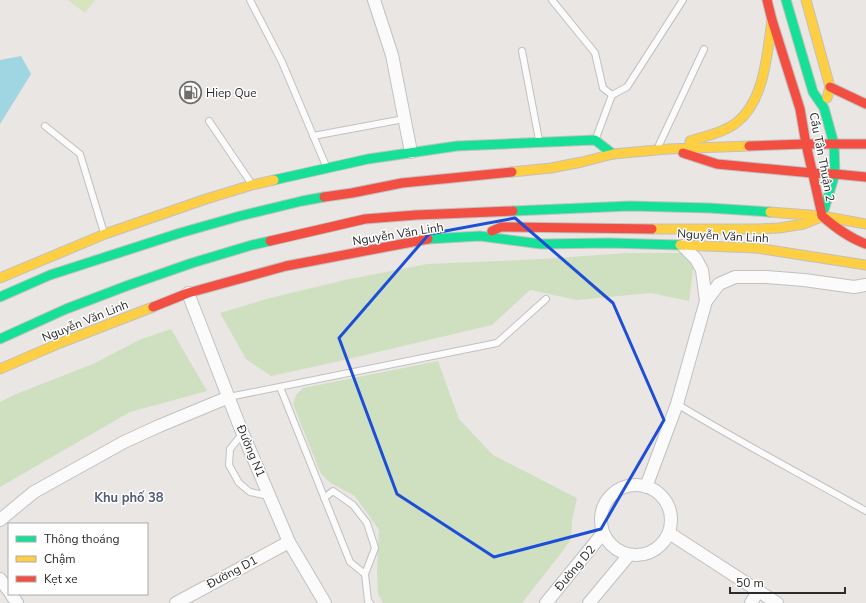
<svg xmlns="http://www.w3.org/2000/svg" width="866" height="603" font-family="'Nunito Sans',sans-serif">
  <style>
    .green { fill: #cfe0c0 }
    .pitch { fill: #d8e4be }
    .water { fill: #a0d5e2 }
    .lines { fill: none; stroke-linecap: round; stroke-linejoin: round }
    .lane-casing { stroke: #c2c1c1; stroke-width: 8 }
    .street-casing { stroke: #c2c1c1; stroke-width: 14 }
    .fast-casing { stroke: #c2c1c1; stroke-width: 11 }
    .slow-casing { stroke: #c2c1c1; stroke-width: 11 }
    .jam-casing { stroke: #c2c1c1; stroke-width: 11 }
    .lane { stroke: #fcfbfb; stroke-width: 6 }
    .street { stroke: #fcfbfb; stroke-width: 12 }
    .fast { stroke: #16e098; stroke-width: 9 }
    .slow { stroke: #ffcf43; stroke-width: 9 }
    .jam { stroke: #f24e42; stroke-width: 9 }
    .marked { fill: none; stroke: #1d4ed8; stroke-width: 3; stroke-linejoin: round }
    .labels { text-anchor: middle; stroke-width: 3; stroke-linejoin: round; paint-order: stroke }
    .poi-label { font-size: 12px; fill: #2c2c2c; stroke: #fff; text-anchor: start }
    .street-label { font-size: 12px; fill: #2c2c2c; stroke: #fff }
    .neighbourhood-label { font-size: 13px; font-weight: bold; fill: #515b78; stroke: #fff }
  </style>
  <rect width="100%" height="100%" fill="#e9e6e3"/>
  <g class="green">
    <polygon points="627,253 695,253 689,301 651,293 577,300 530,290 492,325 331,363 271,376 246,359 220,313 270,298 345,280 427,264 542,259"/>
    <polygon points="171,329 207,391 130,412 0,487 0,402 16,394 93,364 139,340"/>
    <polygon points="438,361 459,419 493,455 577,498 572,520 571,539 562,552 522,603 383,603 378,594 377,571 379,530 355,496 329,482 320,472 293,404 296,395 303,388"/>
  </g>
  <polygon class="pitch" points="68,0 95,0 85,13"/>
  <polygon class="water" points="21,56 31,74 0,124 0,60"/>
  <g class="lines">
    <defs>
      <g id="lane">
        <polyline points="250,0 282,62 326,166"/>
        <polyline points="552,0 595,53 603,88 612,95"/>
        <polyline points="522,51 539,140"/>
        <polyline points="612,95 627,87 683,0"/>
        <polyline points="209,121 251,183"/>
        <polyline points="45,126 80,154 104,233"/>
        <polyline points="313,136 404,119"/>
        <polyline points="596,138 612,95"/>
        <polyline points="659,145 704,49"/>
        <polyline points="280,387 350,562 365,574 368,601 370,603"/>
        <polyline points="229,397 497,343 546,299"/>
        <path d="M 677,404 C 739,442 803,475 866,511"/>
        <polyline points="243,433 230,449 229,465 239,483 250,492 269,496"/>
        <polyline points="324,498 333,491 353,505 367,523 375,548 365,574"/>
      </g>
      <g id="street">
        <polyline points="374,0 392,55 411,152"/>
        <polyline points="683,246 696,259 702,270 706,301"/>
        <polyline points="188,293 240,427 289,542 325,603"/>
        <circle cx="636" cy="520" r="35"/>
        <polyline points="646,487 677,404 706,301 719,284 735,277 766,277 804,280 854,287 866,285"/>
        <polyline points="0,520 34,492 124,442 159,426 229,397"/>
        <polyline points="669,533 777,603"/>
        <polyline points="0,579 9,591"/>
        <polyline points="11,594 17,603"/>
        <polyline points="176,603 289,542"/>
        <polyline points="546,603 603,533"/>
        <polyline points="589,603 629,555"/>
        <polyline points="751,603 758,591"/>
      </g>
      <g id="fast">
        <polyline points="786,0 813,92 824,108 834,144 835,174 822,216"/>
        <polyline points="274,180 368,159 457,146 595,140 613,154"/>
        <polyline points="513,211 630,206 709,208 770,212"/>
        <polyline points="428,239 480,236 541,244 609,243 680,245"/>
        <polyline points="0,297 50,275 180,233 240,216 302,201 324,197"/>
        <polyline points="0,339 66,309 129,285 192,263 252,245 270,241"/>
      </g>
      <g id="slow">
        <polyline points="806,0 830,87 827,98"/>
        <path d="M 690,141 C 705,136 723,133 736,123 C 765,101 767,53 772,20"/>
        <polyline points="512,172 551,168 582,162 613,154 668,149 749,146"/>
        <polyline points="770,212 822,216 866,224"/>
        <polyline points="652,229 757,229 779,228 804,224 821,217"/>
        <polyline points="680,245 756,248 866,265"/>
        <polyline points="0,278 105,234 206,199 252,185 274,180"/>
        <polyline points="0,369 60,343 153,307"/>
      </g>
      <g id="jam">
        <polyline points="767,0 772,20 800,109 806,144 822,215"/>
        <polyline points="830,87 866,104"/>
        <polyline points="749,146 806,144 866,144"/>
        <polyline points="683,153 717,164 812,173 835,174 866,177"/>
        <polyline points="324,197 352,193 402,183 512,172"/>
        <path d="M 822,216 C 836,228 849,238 866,244"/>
        <polyline points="492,231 501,227 652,229"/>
        <polyline points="270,241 365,219 416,215 513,211"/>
        <polyline points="153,307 188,293 286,266 428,239"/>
      </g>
    </defs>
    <use href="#lane" class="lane-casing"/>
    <use href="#street" class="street-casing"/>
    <use href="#fast" class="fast-casing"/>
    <use href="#slow" class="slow-casing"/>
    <use href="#jam" class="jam-casing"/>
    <use href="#lane" class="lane"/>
    <use href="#street" class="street"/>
    <use href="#fast" class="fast"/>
    <use href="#slow" class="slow"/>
    <use href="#jam" class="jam"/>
  </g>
  <path class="marked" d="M 515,218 L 613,303 L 664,420 L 601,529 L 494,557 L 397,494 L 339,338 L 429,234 Z"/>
  <defs>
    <symbol id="fuel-ring" viewBox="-11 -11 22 22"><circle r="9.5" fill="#fff" stroke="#6e6d6c" stroke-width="1.5"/><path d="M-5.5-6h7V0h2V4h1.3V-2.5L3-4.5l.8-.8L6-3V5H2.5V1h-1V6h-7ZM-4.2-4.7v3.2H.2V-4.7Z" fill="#6e6d6c"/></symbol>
  </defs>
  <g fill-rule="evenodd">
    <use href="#fuel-ring" x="178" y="80" width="25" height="25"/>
  </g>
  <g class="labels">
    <g class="poi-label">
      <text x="206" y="97">Hiep Que</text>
    </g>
    <g class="street-label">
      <text transform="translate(822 157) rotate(79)" y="4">Cầu Tân Thuận 2</text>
      <text transform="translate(398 234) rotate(-9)" y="4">Nguyễn Văn Linh</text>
      <text transform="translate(723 236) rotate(3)" y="4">Nguyễn Văn Linh</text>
      <text transform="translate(85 321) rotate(-22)" y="4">Nguyễn Văn Linh</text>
      <text transform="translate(251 451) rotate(67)" y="4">Đường N1</text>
      <text transform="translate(575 568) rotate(-50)" y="4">Đường D2</text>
      <text transform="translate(232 572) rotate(-28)" y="4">Đường D1</text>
    </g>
    <g class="neighbourhood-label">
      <text x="129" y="502">Khu phố 38</text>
    </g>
  </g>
  <rect x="8" y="523" width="140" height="72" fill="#ffffff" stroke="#ababab"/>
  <rect x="16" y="536" width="20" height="6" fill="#16e098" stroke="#ababab"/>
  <text x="44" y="543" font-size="12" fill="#2c2c2c">Thông thoáng</text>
  <rect x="16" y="556" width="20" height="6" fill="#ffcf43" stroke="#ababab"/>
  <text x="44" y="563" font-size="12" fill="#2c2c2c">Chậm</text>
  <rect x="16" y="576" width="20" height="6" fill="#f24e42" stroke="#ababab"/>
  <text x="44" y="583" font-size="12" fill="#2c2c2c">Kẹt xe</text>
  <path d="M730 587v6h115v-6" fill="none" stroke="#2c2c2c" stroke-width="2"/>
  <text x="736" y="587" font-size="12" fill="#2c2c2c" stroke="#ffffff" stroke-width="3" paint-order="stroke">50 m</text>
</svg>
